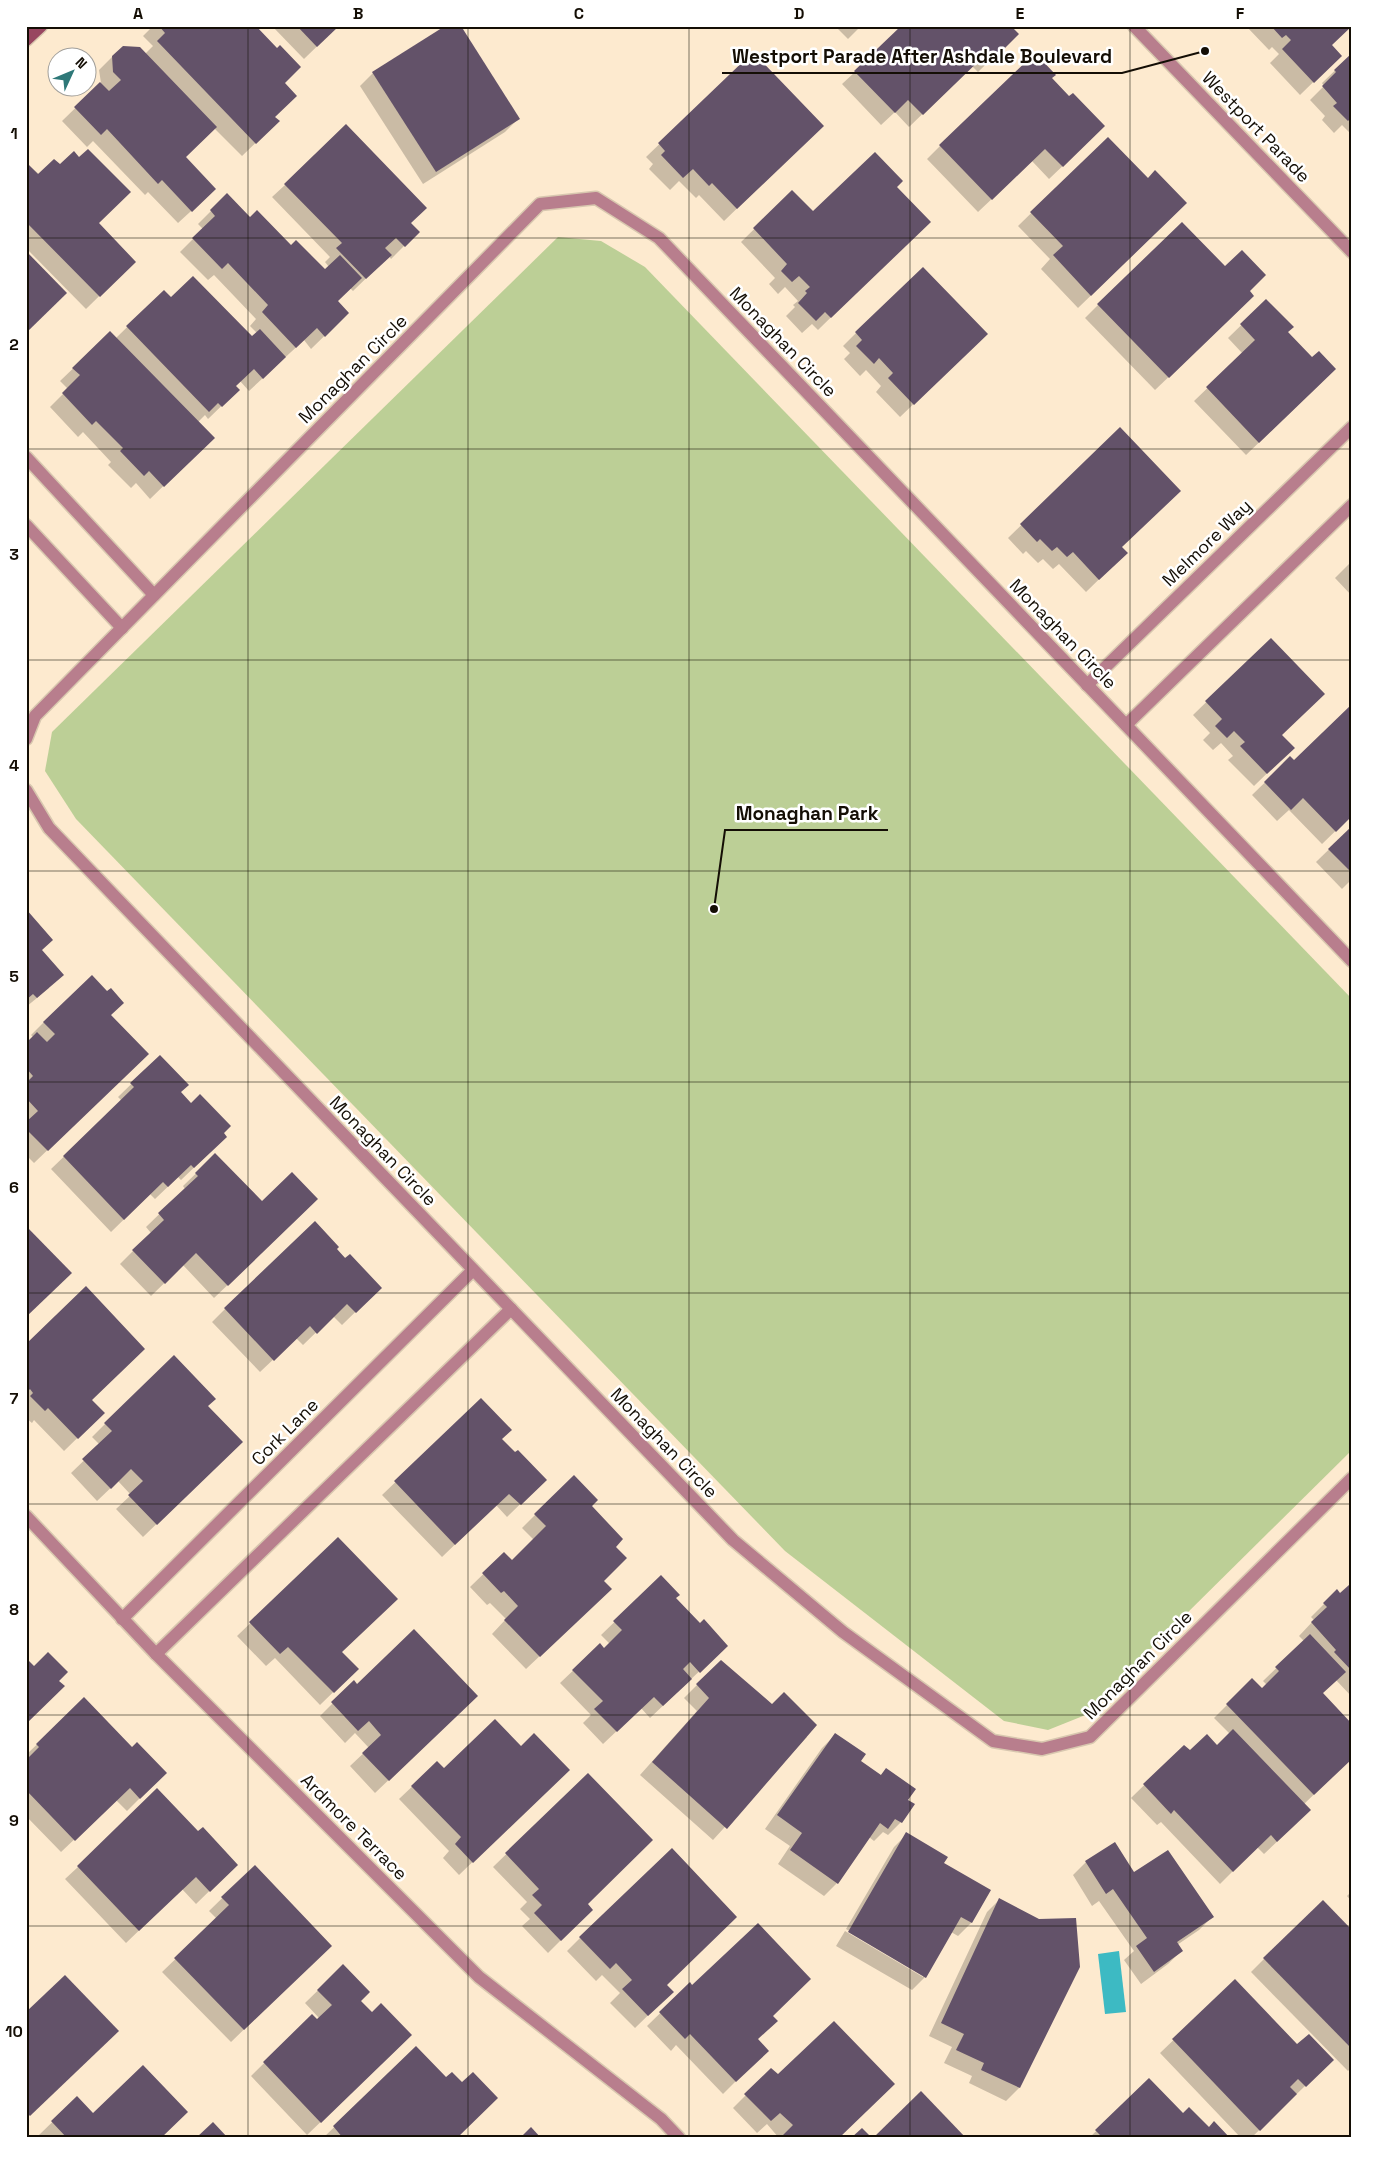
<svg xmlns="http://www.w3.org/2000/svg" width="1378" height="2164" font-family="'Space Grotesk',sans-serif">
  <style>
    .green { fill: #bccf96 }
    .water { fill: #3dbac3 }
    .shadow { fill: #0003 }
    .building { fill: #635269 }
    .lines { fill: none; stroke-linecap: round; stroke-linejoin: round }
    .street-casing { stroke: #d8c7af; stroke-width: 15 }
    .secondary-casing { stroke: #d8c7af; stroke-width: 15 }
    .street { stroke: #b87e8d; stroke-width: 12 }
    .secondary { stroke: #984660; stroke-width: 12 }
    .grid { fill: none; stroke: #140e05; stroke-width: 1; stroke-opacity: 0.55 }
    .labels { text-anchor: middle; stroke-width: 5; stroke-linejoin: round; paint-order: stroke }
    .street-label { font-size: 18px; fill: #140e05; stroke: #fff }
    .leader { fill: none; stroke: #140e05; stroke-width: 2 }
    .callout-dot { fill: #140e05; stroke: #fff; stroke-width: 2 }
    .callout-label { font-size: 19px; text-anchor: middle; font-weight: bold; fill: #140e05; stroke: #fff; stroke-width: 5; stroke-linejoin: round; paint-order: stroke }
    .neatline { fill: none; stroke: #140e05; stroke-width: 2 }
    .grid-label { font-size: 16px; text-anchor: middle; font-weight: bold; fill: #140e05 }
  </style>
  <rect width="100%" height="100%" fill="#fdeacf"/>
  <polygon class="green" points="558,237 601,241 645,267 1352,999 1352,1450 1083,1716 1048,1730 1004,1721 785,1551 76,819 45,771 52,732"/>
  <polygon class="water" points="1119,1951 1126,2012 1105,2014 1098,1954"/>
  <g class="shadow">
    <polygon points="153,26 254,26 284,84 274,117 278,121 242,156 214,128 184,157 202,201 178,223 148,192 145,195 93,141 87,147 62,121 101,83 99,70 112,57 145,54 153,46 143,36"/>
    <polygon points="272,26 338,26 304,59"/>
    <polygon points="835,26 861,26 848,39"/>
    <polygon points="1246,26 1350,26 1330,46 1340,56 1300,95 1270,63 1279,54 1272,47 1269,50"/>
    <polygon points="1017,34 978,72 972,66 909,127 895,112 881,125 842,84 855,72"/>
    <polygon points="753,54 809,139 724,221 699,195 696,198 679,181 670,190 649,169 653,164 646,157"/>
    <polygon points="1352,54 1352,135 1342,125 1334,133 1322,120 1325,116 1310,100 1324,86 1322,83"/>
    <polygon points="373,73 518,119 505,132 423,184 360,86"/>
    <polygon points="1051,78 1091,139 1049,179 1032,161 978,212 927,159 940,146"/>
    <polygon points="1108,138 1173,216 1078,308 1041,269 1050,259 1018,226"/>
    <polygon points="26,163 97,224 134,262 86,309 26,248"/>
    <polygon points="285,185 410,224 418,232 391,259 389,256 353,291 350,288 336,301 348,313 311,349 304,340 249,391 240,381 235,386 238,390 208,419 205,415 198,422 213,438 150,499 136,483 131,488 108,465 111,462 83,432 78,437 50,407 68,389 60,381 110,333 116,338 164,291 171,299 252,338 257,333 250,326 256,319 214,275 208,280 180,252 203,229 198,224 227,195 250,218 325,271 329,267 325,262 330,257 272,197"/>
    <polygon points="896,187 916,234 818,330 812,324 802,333 786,316 795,307 793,305 798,301 785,287 778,294 769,284 775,278 741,242 792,192 813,213"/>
    <polygon points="1248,291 1240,309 1155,390 1085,318 1098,305"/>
    <polygon points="1266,301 1287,332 1312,359 1322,382 1246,455 1194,401 1243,354 1228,338"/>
    <polygon points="856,333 973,347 900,417 876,392 881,386 866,370 860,376 844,359 850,353 843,346"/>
    <polygon points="1120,429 1121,547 1126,553 1086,592 1059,564 1053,569 1043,559 1038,563 1026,551 1023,554 1008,538"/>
    <polygon points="1352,561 1352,596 1335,578"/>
    <polygon points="1271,639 1281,735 1293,748 1254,786 1228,760 1233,756 1221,743 1213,750 1203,740 1210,733 1193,715"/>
    <polygon points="1290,758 1352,815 1322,844 1289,810 1277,821 1252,795"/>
    <polygon points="1352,827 1352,879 1342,889 1316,862"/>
    <polygon points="26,911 41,950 49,988 26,1007"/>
    <polygon points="109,1015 134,1067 34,1163 26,1155 26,1045 34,1038 31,1035 44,1022"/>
    <polygon points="160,1056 179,1093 226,1137 181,1180 178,1177 155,1199 150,1194 111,1232 51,1169 122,1101 118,1097"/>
    <polygon points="215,1155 262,1203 304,1212 214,1298 183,1265 151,1296 120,1264 151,1233 146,1227 185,1189 183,1186"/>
    <polygon points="335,1249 380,1288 342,1325 333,1316 303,1345 296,1338 260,1372 212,1322 225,1309"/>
    <polygon points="26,1345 103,1413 64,1451 34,1420 32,1423 26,1418"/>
    <polygon points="481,1400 501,1439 545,1480 507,1517 496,1505 442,1557 382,1495"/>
    <polygon points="207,1407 228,1455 143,1537 116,1509 131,1495 118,1481 97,1501 71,1473 100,1445 92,1437 105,1424"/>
    <polygon points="574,1476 614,1547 597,1602 526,1669 492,1634 506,1619 490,1603 487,1605 470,1587 504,1554 512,1561 534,1540 522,1528"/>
    <polygon points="338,1539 341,1652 357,1669 320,1705 275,1658 266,1666 237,1636"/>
    <polygon points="661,1577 674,1598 700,1625 726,1646 650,1718 641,1708 603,1744 583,1723 591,1715 560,1683 600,1645 604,1649 610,1644 601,1635"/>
    <polygon points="1337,1591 1340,1595 1352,1591 1352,1697 1336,1680 1321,1694 1352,1758 1304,1804 1297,1823 1264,1854 1257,1847 1220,1884 1161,1822 1157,1825 1131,1798 1184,1746 1190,1752 1217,1747 1230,1734 1214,1718 1252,1680 1262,1690 1267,1685 1263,1681 1304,1641 1299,1636 1314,1620 1311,1617"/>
    <polygon points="721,1661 807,1737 713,1840 640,1775 697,1711 684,1698"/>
    <polygon points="354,1682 357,1686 463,1709 375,1793 350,1766 369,1748 355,1733 345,1743 320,1716"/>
    <polygon points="84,1699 132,1749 165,1773 127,1811 116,1800 61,1852 26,1816 26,1755"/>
    <polygon points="835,1735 859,1761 880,1776 886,1769 907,1800 901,1822 888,1835 883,1832 874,1841 869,1837 837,1883 824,1896 778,1864 790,1846 765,1829 822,1748"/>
    <polygon points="437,1763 444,1770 556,1782 459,1875 443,1858 449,1851 399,1799"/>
    <polygon points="588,1775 586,1904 591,1910 548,1953 522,1926 530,1919 520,1909 527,1902 493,1867"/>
    <polygon points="198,1833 236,1865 196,1904 182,1889 126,1943 65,1879 78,1867"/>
    <polygon points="907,1834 942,1863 989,1890 971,1923 958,1936 951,1932 925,1977 912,1990 836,1946 845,1931 923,1977 923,1974 846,1929 894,1847"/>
    <polygon points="1086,1862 1134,1874 1212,1917 1199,1930 1177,1945 1181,1951 1168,1964 1141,1984 1124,1960 1134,1951 1099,1901 1092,1906 1073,1875"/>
    <polygon points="254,1867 317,1959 231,2042 162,1972 217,1919 209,1911"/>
    <polygon points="1352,1891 1352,1902 1347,1896"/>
    <polygon points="1000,1899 1079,1967 1019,2088 1006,2101 969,2083 972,2076 944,2063 952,2047 929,2036 987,1912"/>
    <polygon points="1352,1932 1352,2067 1348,2071 1251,1972 1264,1959"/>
    <polygon points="580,1938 666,1985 672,1992 635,2028 610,2003 620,1993 602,1975 596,1981 567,1951"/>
    <polygon points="343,1966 359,2002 398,2048 307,2135 251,2076 312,2016 317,2021 319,2018 305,2003"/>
    <polygon points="1235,1981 1297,2046 1332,2060 1251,2138 1241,2138 1160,2053"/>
    <polygon points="690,1984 771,2016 757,2040 767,2050 723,2094 676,2045 671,2051 647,2026"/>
    <polygon points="416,2048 455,2138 323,2138"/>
    <polygon points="771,2070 838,2138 779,2138 767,2124 757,2133 733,2108"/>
    <polygon points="1149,2080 1183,2115 1229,2138 1089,2138"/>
    <polygon points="77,2098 93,2115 160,2138 42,2138 39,2135"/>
  </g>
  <g class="building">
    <polygon points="159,26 256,26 277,48 280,45 301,67 285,83 297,96 275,117 280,121 256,144 157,41 165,33"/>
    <polygon points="297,26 339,26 317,47"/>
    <polygon points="445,26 461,26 520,119 436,172 372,72"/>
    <polygon points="901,26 1011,26 1019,34 992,61 986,54 923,115 908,100 895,113 854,71"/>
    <polygon points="1271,26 1352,26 1332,45 1342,56 1314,83 1282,49 1291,40 1286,35 1282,38"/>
    <polygon points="123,46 140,47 217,127 186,157 216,189 192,212 162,180 158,184 107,129 101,135 74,107 100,82 109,91 121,80 113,72 112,56"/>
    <polygon points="753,52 824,126 737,209 712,183 709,186 693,169 683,178 661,155 665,151 658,143"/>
    <polygon points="1035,53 1056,75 1052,78 1069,96 1073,93 1105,126 1063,167 1045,149 992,200 939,145"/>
    <polygon points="1352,53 1352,117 1348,121 1333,106 1337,103 1322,86 1336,72 1334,70"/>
    <polygon points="346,124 427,208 411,223 420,232 405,247 396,238 385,248 392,255 366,279 336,248 342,243 284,184"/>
    <polygon points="1108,137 1148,178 1155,170 1187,203 1091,296 1053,255 1063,246 1030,212"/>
    <polygon points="88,149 131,192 99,223 136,262 100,297 26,222 26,162 38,174 54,159 60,164 74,151 79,157"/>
    <polygon points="875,152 903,181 897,187 931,222 831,318 825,312 816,321 798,303 807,293 805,291 810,287 799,276 792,282 781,271 787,264 753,228 792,190 813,211"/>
    <polygon points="227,193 250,217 257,210 291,245 296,240 325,269 340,255 362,278 338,301 349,313 325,337 317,328 296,348 262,312 268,305 228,263 222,269 192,238 215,216 210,210"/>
    <polygon points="1182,222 1225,266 1242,250 1266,275 1250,291 1254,296 1169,378 1097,304"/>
    <polygon points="26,251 67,293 26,333"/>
    <polygon points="923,267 988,334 914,405 888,378 893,373 879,358 874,364 856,346 862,340 855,332"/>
    <polygon points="193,276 252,336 260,329 286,357 263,379 254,369 236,386 240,390 222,407 218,403 209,412 126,326 164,290 171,297"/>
    <polygon points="1266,299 1294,327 1288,332 1312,357 1319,351 1336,369 1259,443 1206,387 1255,340 1240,324"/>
    <polygon points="110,331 215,438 164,487 149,471 144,476 120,451 123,448 96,421 92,425 62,393 80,375 72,368"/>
    <polygon points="1120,427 1181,491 1122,547 1128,553 1099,580 1073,552 1067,557 1057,547 1052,551 1040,539 1037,542 1020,524"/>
    <polygon points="1271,638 1325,694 1282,735 1295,748 1267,774 1240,746 1245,742 1234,731 1227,738 1215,726 1222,719 1205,701"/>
    <polygon points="1352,704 1352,816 1336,832 1303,798 1291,810 1264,782 1290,756 1294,760"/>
    <polygon points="1352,826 1352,873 1328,849"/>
    <polygon points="26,909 53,940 42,950 64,975 37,998 33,994 26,1000"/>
    <polygon points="92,975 107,991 111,988 124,1003 111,1015 149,1054 48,1151 26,1129 26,1122 38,1111 26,1098 26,1083 33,1076 26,1068 26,1043 37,1032 47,1042 55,1034 43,1022"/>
    <polygon points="160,1055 189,1085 181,1092 191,1103 200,1094 231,1126 224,1133 227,1137 194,1168 191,1165 168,1187 163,1182 124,1220 63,1156 134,1087 130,1083"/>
    <polygon points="215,1153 262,1201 292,1172 318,1199 228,1286 196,1253 165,1284 132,1250 164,1220 158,1213 198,1176 195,1173"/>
    <polygon points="315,1221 339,1247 337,1249 345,1258 350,1254 382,1288 356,1313 347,1304 317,1334 310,1326 274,1361 224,1308"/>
    <polygon points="26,1226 72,1273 26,1317"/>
    <polygon points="86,1286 145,1349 92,1400 105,1413 78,1439 48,1408 45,1411 30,1396 33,1393 30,1389 26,1393 26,1344"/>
    <polygon points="174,1355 216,1399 208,1406 243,1442 157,1525 128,1495 143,1481 131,1469 111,1489 82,1459 112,1431 104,1423"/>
    <polygon points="481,1398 512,1430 502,1439 515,1452 518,1450 547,1480 521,1505 509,1494 455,1545 394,1481"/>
    <polygon points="574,1475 598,1500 592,1506 623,1539 616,1547 627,1558 604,1581 612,1589 540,1657 504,1620 518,1606 504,1591 501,1593 482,1573 504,1552 512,1560 546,1526 534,1514"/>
    <polygon points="338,1537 398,1599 342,1652 359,1669 334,1693 288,1647 280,1654 249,1622"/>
    <polygon points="661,1575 680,1595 676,1598 700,1623 704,1619 728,1646 700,1673 690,1662 683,1669 692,1679 663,1706 654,1697 617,1732 594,1709 603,1701 572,1670 600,1643 604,1648 622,1630 613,1621"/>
    <polygon points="1349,1585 1352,1589 1352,1671 1334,1652 1336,1650 1311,1622 1327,1607 1323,1603 1337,1589 1340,1593"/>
    <polygon points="414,1629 478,1696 389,1781 362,1753 381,1735 369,1721 358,1731 331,1702 354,1680 357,1684"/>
    <polygon points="1310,1634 1346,1672 1323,1693 1352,1724 1352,1759 1314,1795 1226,1704 1252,1678 1262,1688 1279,1671 1275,1667"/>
    <polygon points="48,1652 68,1672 59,1681 65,1686 26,1724 26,1658 34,1666"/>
    <polygon points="721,1660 772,1704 784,1692 817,1725 727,1829 652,1762 709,1698 696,1684"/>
    <polygon points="84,1697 132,1747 137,1742 167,1773 140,1799 130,1788 75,1841 26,1790 26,1760 39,1747 36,1744"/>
    <polygon points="495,1719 521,1746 534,1733 570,1770 473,1863 455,1844 461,1837 411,1786 437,1761 444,1768"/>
    <polygon points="1233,1729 1311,1810 1277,1842 1271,1835 1233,1872 1174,1810 1171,1814 1143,1784 1184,1745 1190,1750 1207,1734 1217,1745"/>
    <polygon points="835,1733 866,1754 861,1761 881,1775 886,1768 916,1789 908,1800 915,1804 902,1823 895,1819 888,1829 880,1823 838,1884 790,1850 802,1833 777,1815"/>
    <polygon points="588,1773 653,1840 588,1904 593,1910 561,1941 534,1913 542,1905 532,1895 539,1889 505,1853"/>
    <polygon points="157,1788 198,1831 203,1827 238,1865 210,1892 196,1877 139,1931 77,1866"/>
    <polygon points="906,1832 948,1857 944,1863 991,1890 972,1923 961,1917 926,1978 848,1932"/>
    <polygon points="1115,1842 1134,1872 1168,1850 1214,1917 1177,1942 1183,1951 1154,1972 1136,1946 1147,1938 1113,1889 1106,1894 1085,1861"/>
    <polygon points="672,1848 737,1917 667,1985 674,1992 648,2016 622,1989 632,1980 616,1963 610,1969 579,1937"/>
    <polygon points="255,1865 332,1946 244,2030 174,1958 229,1905 221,1897"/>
    <polygon points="999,1898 1039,1919 1076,1918 1080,1967 1020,2088 981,2070 984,2063 956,2050 964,2034 941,2023"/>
    <polygon points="1323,1900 1352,1930 1352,2049 1263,1958"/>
    <polygon points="758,1923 811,1979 773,2016 778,2021 758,2039 769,2051 736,2082 690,2034 685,2039 659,2012 690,1982 692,1985"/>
    <polygon points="343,1964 370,1992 361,2001 372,2012 381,2003 412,2035 321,2123 263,2062 312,2014 317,2019 332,2005 317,1990"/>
    <polygon points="65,1975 119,2031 30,2116 26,2112 26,2012"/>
    <polygon points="1235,1979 1297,2044 1309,2034 1334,2060 1306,2087 1298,2079 1290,2087 1297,2094 1260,2131 1172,2039"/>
    <polygon points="834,2021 895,2084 839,2138 780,2138 793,2125 780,2113 771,2121 744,2094 771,2068 778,2074"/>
    <polygon points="416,2046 446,2077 452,2072 462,2082 473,2072 498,2098 457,2138 343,2138 333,2126"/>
    <polygon points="143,2065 188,2112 161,2138 67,2138 51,2121 77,2096 93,2113"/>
    <polygon points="1149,2078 1183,2113 1189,2107 1209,2127 1214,2121 1230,2138 1103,2138 1095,2130"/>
    <polygon points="921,2091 966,2138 873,2138"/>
    <polygon points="213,2122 228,2138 196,2138"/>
    <polygon points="531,2127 541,2138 520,2138"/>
    <polygon points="862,2128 872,2138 851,2138"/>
  </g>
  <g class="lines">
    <defs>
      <g id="street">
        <polyline points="1134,26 1352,252"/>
        <polyline points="26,457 154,595"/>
        <polyline points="26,525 122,628"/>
        <polyline points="1087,685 1352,427"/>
        <polyline points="1126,725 1352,505"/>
        <polyline points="26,739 35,716 540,204 596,198 659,238 1352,961"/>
        <polyline points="26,790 49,828 733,1540 843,1632 993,1741 1042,1749 1090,1737 1352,1478"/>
        <polyline points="26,1516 156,1654 479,1977 661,2119 679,2138"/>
        <polyline points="122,1619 473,1270"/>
        <polyline points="156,1654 511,1309"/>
      </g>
      <polyline id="secondary" points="26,40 41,26"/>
    </defs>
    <use href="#street" class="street-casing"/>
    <use href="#secondary" class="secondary-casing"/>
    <use href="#street" class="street"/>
    <use href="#secondary" class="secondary"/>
  </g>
  <path class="grid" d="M 248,26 L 248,2138M 468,26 L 468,2138M 689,26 L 689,2138M 910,26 L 910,2138M 1130,26 L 1130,2138M 26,238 L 1352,238M 26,449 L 1352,449M 26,660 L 1352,660M 26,871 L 1352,871M 26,1082 L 1352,1082M 26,1293 L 1352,1293M 26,1504 L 1352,1504M 26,1715 L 1352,1715M 26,1926 L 1352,1926"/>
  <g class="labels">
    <g class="street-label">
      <text transform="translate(1256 127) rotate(46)" y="6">Westport Parade</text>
      <text transform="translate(783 342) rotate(46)" y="6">Monaghan Circle</text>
      <text transform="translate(353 369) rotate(-45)" y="6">Monaghan Circle</text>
      <text transform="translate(1207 543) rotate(-44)" y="6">Melmore Way</text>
      <text transform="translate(1063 634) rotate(46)" y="6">Monaghan Circle</text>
      <text transform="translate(383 1151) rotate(46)" y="6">Monaghan Circle</text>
      <text transform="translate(285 1432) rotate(-45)" y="6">Cork Lane</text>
      <text transform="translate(664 1443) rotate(46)" y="6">Monaghan Circle</text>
      <text transform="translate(1138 1665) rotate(-45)" y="6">Monaghan Circle</text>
      <text transform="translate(354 1827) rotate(45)" y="6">Ardmore Terrace</text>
    </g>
  </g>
  <path class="leader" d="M1205 51L1122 73H722M714 909L725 830H888"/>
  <g class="callout-dot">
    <circle cx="1205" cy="51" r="5"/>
    <circle cx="714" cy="909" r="5"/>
  </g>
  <g class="callout-label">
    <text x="922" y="63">Westport Parade After Ashdale Boulevard</text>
    <text x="807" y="820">Monaghan Park</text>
  </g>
  <rect width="1378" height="2164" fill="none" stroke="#ffffff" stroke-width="55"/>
  <g transform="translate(72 72) rotate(46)"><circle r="24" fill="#ffffff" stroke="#a19f9b"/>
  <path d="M0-4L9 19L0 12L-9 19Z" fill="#2e7878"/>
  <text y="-8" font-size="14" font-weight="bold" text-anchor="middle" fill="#140e05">N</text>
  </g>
  <rect x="28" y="28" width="1322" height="2108" class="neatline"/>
  <g class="grid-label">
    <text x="138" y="19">A</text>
    <text x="358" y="19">B</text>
    <text x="579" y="19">C</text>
    <text x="799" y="19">D</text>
    <text x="1020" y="19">E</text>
    <text x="1240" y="19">F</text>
    <text x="14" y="139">1</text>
    <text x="14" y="350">2</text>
    <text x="14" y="560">3</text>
    <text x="14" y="771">4</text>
    <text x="14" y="982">5</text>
    <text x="14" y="1193">6</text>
    <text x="14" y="1404">7</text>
    <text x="14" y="1615">8</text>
    <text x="14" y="1826">9</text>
    <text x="14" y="2037">10</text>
  </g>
</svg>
